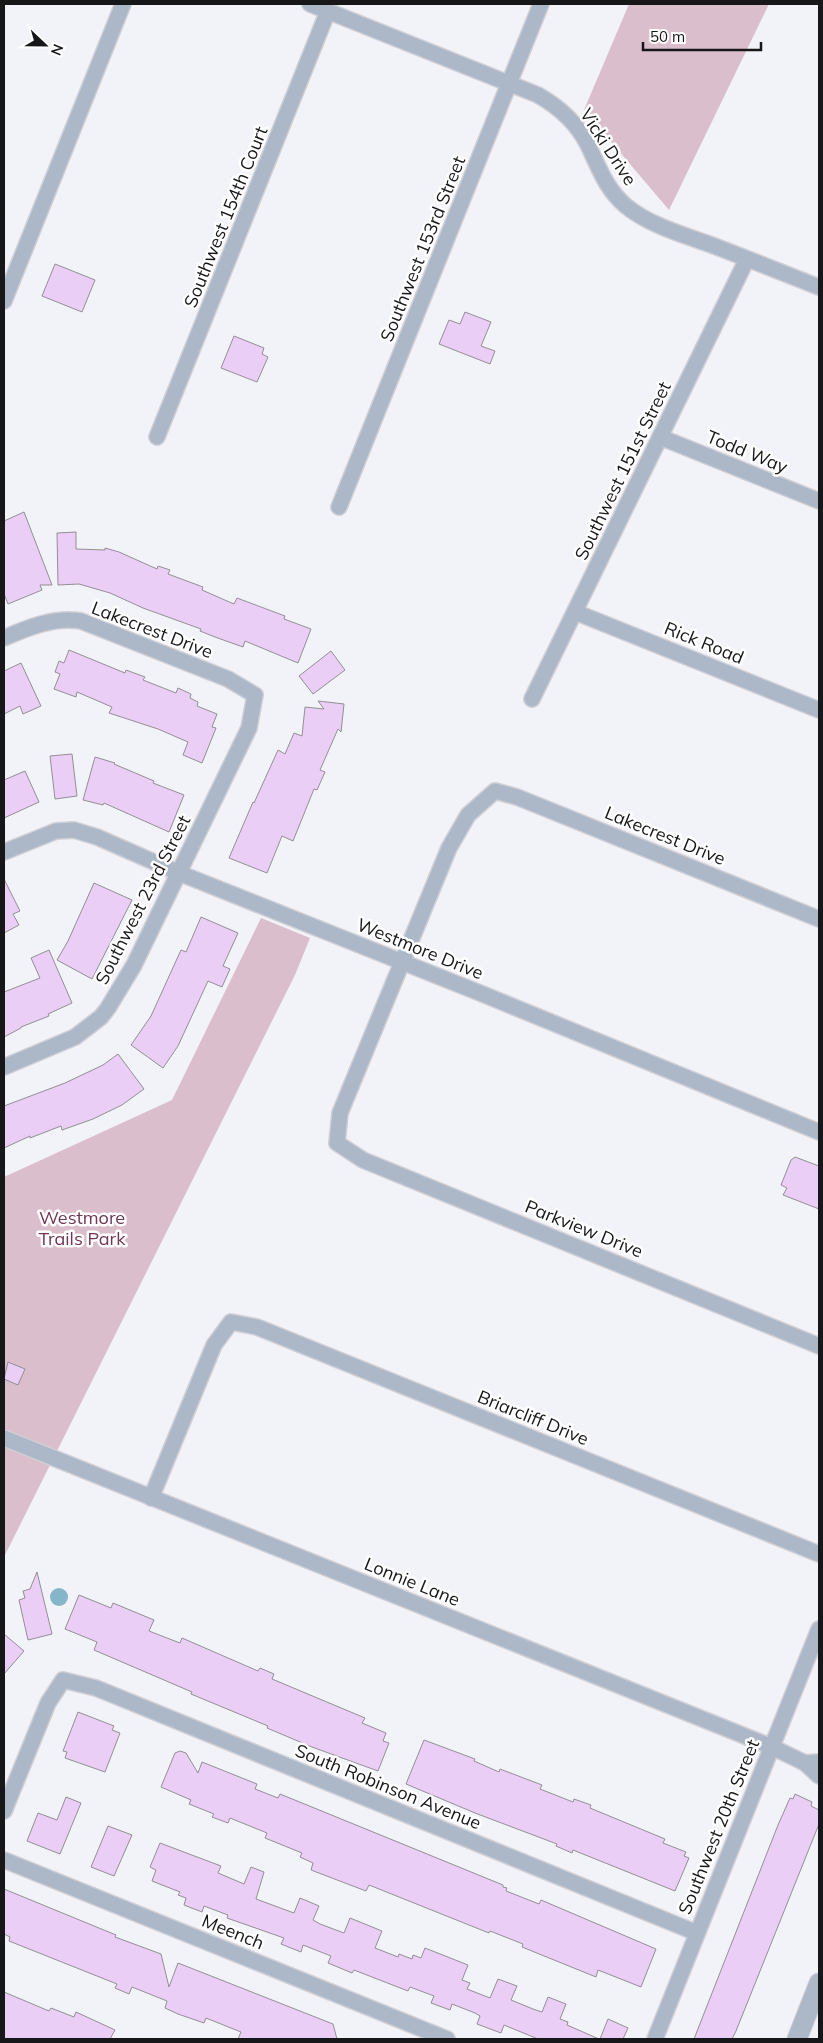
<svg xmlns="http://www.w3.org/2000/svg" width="823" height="2043" font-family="Mulish,sans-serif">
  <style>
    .green { fill: #dbbecc }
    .water { fill: #84b5c9 }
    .building { fill: #eacef5; stroke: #938f95 }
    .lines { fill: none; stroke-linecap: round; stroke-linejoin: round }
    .minor-casing { stroke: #cfcfd5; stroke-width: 18 }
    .tertiary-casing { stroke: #cfcfd5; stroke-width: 21 }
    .minor { stroke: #acb8c8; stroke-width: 15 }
    .tertiary { stroke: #acb8c8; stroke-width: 19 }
    .labels { text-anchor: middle; stroke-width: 5; stroke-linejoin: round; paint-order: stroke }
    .street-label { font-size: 18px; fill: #17171a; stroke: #fff }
    .park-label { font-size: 18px; fill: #6f3656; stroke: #fff }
  </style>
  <rect width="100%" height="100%" fill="#f2f2f9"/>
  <g class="green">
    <polygon points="629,4 769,4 669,210 584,110"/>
    <polygon points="261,918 310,938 295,975 4,1557 4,1177 172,1100"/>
  </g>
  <circle class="water" cx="59" cy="1597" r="9"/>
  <g class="building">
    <polygon points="55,264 95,280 82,312 42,296"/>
    <polygon points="465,312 491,322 481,346 495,351 490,364 439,344 449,320 460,324"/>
    <polygon points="234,336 264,348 262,354 268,357 257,382 221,368"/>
    <polygon points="24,512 52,585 40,585 42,590 8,604 4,594 4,521"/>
    <polygon points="76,532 76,549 105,550 105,548 119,552 157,569 158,566 170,570 168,574 203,587 202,590 234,604 237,598 285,616 284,619 311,629 298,663 245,641 243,647 215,637 200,631 201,629 143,608 110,593 79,584 58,585 57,533"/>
    <polygon points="69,650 125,673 126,670 145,677 143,680 176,693 178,688 191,694 190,698 198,702 197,706 217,714 212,727 216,728 202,763 183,755 188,742 158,729 109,713 112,707 77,692 76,697 54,689 60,674 55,672 59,661 64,663"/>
    <polygon points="331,651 345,670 313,694 299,676"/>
    <polygon points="21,663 41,706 23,714 20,706 4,714 4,671"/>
    <polygon points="318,701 344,704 341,732 338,729 320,770 325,772 317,790 314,789 293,841 282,836 267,873 229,858 253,802 254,803 278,750 285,754 294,733 302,736 305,707 324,709"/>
    <polygon points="72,754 77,796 55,799 50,756"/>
    <polygon points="95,757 115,763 114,764 154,781 153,783 184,795 169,832 104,803 103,805 83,800"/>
    <polygon points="25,771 39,802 4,818 4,780"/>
    <polygon points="4,879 20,911 13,914 19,925 4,933"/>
    <polygon points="94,883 132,900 92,979 57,960 68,941"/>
    <polygon points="201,917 238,933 223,966 230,969 222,987 208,981 178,1046 163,1068 131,1045 151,1016 181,950 186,952"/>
    <polygon points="49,950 72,1003 48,1014 49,1016 21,1027 21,1028 4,1037 4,992 40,978 31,958"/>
    <polygon points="118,1054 144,1089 122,1105 93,1119 62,1130 61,1126 30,1138 30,1136 4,1148 4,1106 65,1083 103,1065"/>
    <polygon points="795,1157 819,1166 819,1209 783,1195 787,1188 781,1185 791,1160"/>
    <polygon points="8,1362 25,1369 18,1385 4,1379"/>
    <polygon points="37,1572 52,1634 28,1640 19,1600 25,1598 23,1591 30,1589"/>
    <polygon points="79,1595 111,1608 113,1603 154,1620 149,1631 180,1643 182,1638 258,1671 260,1668 274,1674 272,1679 365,1718 362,1723 386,1733 383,1741 389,1743 378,1771 312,1747 267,1728 268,1726 191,1694 192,1692 94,1650 97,1642 65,1629"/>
    <polygon points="4,1634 24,1651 4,1674"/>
    <polygon points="78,1712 114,1726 112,1730 120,1733 105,1772 65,1758 67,1752 63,1751"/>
    <polygon points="424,1740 475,1759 474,1761 499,1772 500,1769 542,1785 540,1789 573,1802 574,1799 591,1805 590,1808 665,1839 663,1843 686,1852 684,1856 689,1858 675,1891 573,1850 572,1853 556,1846 557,1844 475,1813 406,1784"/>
    <polygon points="180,1751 186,1753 198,1773 202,1762 257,1784 255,1789 278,1798 280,1794 503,1885 503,1887 507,1888 506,1891 539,1904 541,1900 656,1949 641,1987 598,1970 596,1977 522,1947 523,1944 490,1931 489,1933 369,1885 366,1891 311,1870 313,1863 300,1857 302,1853 265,1838 267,1833 230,1818 228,1823 212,1817 214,1814 189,1804 191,1800 161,1787 175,1753"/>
    <polygon points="795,1794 812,1802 811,1806 819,1810 819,1824 736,2031 732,2039 694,2039 778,1825 790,1798 793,1799"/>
    <polygon points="66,1797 81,1803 60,1854 27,1841 38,1813 57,1820"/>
    <polygon points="108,1826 132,1835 114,1876 91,1867"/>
    <polygon points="160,1843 221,1866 218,1873 244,1884 251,1867 264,1872 256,1899 294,1913 300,1898 319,1906 313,1920 320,1924 344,1933 350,1918 382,1931 375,1948 398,1957 399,1954 412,1959 413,1955 421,1958 425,1948 468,1965 462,1980 470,1983 467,1989 490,1998 498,1979 517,1986 511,2000 533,2009 542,2012 548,1997 566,2004 560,2019 568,2022 567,2025 599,2039 538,2039 504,2025 501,2033 477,2024 480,2016 475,2013 452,2004 450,2010 431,2003 434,1996 410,1987 408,1991 354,1970 352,1973 328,1963 331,1956 303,1945 301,1952 281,1944 284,1938 227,1918 228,1915 204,1906 202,1912 184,1905 186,1898 178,1895 180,1892 152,1881 156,1870 150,1867"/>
    <polygon points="4,1889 116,1935 115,1937 161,1954 169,1987 178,1963 333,2024 337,2039 238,2039 241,2032 206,2018 204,2023 178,2014 165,2008 167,2001 132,1987 129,1994 115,1988 117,1984 9,1941 10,1937 4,1934"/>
    <polygon points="4,1992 49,2011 51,2008 74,2017 76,2012 115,2030 110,2039 4,2039"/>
    <polygon points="608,2019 628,2028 623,2039 600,2039"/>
  </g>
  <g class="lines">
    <defs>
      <g id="minor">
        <path d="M 310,4 L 538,95 C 559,107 577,123 588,145 C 599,168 606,189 626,206 C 649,225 681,234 709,244 C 746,258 783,273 819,287"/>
        <polyline points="4,301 123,4"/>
        <polyline points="157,437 328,11"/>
        <polyline points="660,437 819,501"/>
        <polyline points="339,507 541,4"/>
        <polyline points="575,612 819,710"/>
        <path d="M 4,638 C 29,627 54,617 81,621 L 228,679 L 255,695 L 249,728 L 134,965 L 108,1008 L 101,1017 L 75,1037 L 4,1067"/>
        <polyline points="532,699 747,259"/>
        <polyline points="4,852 56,831 74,830 97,837 179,873 480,993 819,1132"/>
        <polyline points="819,919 517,797 495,791 468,815 449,848 340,1113 337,1143 363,1160 819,1346"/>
        <polyline points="4,1438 772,1747 805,1763"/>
        <polyline points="151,1498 214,1345 231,1322 257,1327 819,1554"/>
        <polyline points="819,1762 805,1763 819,1776"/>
        <polyline points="4,1811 48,1703 63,1680 96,1688 697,1933"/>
        <polyline points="4,1860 447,2039"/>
        <polyline points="655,2039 819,1629"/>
      </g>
      <polyline id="tertiary" points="797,2039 819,1983"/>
    </defs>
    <use href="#minor" class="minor-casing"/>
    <use href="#tertiary" class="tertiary-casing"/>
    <use href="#minor" class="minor"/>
    <use href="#tertiary" class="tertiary"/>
  </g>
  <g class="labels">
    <g class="street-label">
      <text transform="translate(608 147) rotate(57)" y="6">Vicki Drive</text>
      <text transform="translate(226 217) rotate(-68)" y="6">Southwest 154th Court</text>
      <text transform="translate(423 249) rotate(-68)" y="6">Southwest 153rd Street</text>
      <text transform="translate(747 452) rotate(22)" y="6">Todd Way</text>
      <text transform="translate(623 471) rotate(-64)" y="6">Southwest 151st Street</text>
      <text transform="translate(152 630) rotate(21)" y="6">Lakecrest Drive</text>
      <text transform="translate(704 643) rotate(22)" y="6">Rick Road</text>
      <text transform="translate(665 836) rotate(22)" y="6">Lakecrest Drive</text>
      <text transform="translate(143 900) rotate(-63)" y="6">Southwest 23rd Street</text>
      <text transform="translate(420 949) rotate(22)" y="6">Westmore Drive</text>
      <text transform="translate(584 1229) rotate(22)" y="6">Parkview Drive</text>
      <text transform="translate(533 1418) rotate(22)" y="6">Briarcliff Drive</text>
      <text transform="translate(412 1582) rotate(22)" y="6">Lonnie Lane</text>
      <text transform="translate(388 1787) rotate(22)" y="6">South Robinson Avenue</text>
      <text transform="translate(719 1827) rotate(-68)" y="6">Southwest 20th Street</text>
      <text transform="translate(233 1932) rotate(22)" y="6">Meench</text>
    </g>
    <g class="park-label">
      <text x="82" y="1224">Westmore<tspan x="82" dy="21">Trails Park</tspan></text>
    </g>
  </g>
  <rect width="823" height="2043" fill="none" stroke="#17171a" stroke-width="10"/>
  <g transform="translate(45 45) rotate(112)" stroke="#ffffff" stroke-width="4" paint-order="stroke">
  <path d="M0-4L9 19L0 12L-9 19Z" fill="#17171a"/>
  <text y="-8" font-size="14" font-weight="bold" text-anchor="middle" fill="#17171a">N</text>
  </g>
  <path d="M643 42v8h118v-8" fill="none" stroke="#17171a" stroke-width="2.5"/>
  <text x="650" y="42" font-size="15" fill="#17171a" stroke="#ffffff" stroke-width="4" paint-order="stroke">50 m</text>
</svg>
